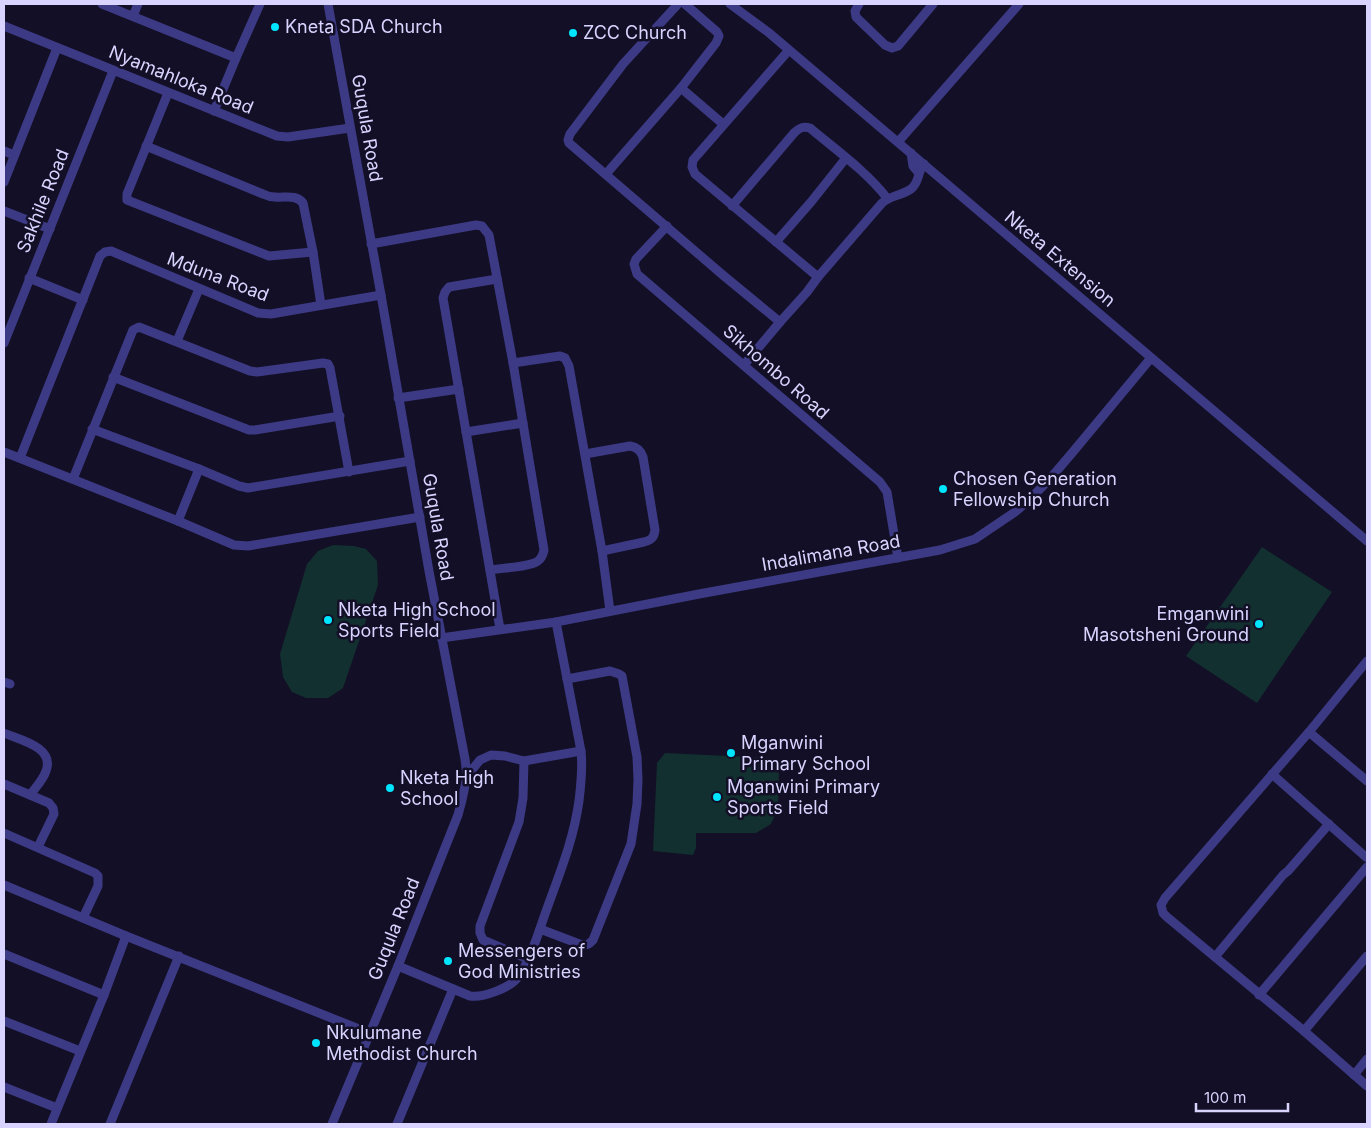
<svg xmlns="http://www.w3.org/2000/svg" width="1371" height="1128" font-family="Inter,sans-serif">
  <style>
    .green { fill: #12302f }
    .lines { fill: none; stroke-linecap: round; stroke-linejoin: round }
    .minor { stroke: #3d3a85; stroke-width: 9 }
    .poi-dot { fill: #00e5ff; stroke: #130f26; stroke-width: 2 }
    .labels { text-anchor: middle; stroke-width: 5; stroke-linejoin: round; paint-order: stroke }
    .poi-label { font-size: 18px; fill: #d9d4ff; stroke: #130f26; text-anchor: start }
    .street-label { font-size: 18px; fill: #d9d4ff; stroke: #130f26 }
  </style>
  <rect width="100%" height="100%" fill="#130f26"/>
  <g class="green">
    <polygon points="333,545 354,546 366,549 377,561 378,585 343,688 328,698 306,698 292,692 283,677 280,654 307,564 318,551"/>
    <polygon points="1262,547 1332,592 1257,703 1186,656"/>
    <polygon points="665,753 770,758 779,767 778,808 771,824 756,833 696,833 696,848 693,855 653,851 657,763"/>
  </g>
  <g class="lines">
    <g class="minor">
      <polyline points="102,4 236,58"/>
      <polyline points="328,4 381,295 429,571 465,759 467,776 462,800 458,815 398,966 332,1124"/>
      <polyline points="678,4 623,64 570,134 568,140 569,143 724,276 780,322"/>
      <polyline points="730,4 768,32 1367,541"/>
      <polyline points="859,4 855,11 856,17 885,45 892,48 898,46 933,4"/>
      <polyline points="133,16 138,4"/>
      <polyline points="4,26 277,136 288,137 350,128"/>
      <polyline points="789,50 693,160 692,167 695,174 818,277"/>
      <polyline points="681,88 723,124"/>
      <polyline points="168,93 127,194 127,200 269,256 313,252"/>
      <polyline points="214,111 236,58 260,4"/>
      <polyline points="898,142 1019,4"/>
      <path d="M 146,146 L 263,194 C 267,196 271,197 275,197 C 285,198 296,194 303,203 L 313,252 L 321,305"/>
      <polyline points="4,151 14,155"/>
      <polyline points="911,153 913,166 918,172"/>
      <polyline points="606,174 681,88 716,43 719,36 717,32 685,4"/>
      <polyline points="4,182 57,48"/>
      <path d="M 732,206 L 794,133 C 799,128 803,126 810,128 C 836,150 866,171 887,198"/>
      <polyline points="4,211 50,229"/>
      <polyline points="667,226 636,259 634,264 637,274 880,482 887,492 898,558"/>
      <polyline points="776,242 811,202 846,158"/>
      <path d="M 371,244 L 476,225 L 482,226 L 489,235 L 513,363 L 544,550 C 543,555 542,558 538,561 C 530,567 501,568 490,570"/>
      <polyline points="29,278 83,300"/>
      <polyline points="497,279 449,287 445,292 443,298 500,629"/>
      <polyline points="177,341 199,289"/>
      <polyline points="4,343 113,71"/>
      <polyline points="513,363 560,356 565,358 569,366 602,551 610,611"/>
      <path d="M 744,365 L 780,322 L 807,292 L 818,277 L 882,203 C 891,195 901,196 911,189 C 920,182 917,172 924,164"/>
      <polyline points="113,377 249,430 255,430 340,416"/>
      <polyline points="398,398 459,389"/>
      <polyline points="92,429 199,469 239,486 248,488 410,461"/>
      <polyline points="466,432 523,423"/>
      <polyline points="4,452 178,521 234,545 248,546 420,517"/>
      <path d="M 585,454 L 630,446 C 637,447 641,451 643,457 L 655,530 C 654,537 652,540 644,542 L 602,551"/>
      <polyline points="20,458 100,256 105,252 111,251 258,313 271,314 381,295"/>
      <polyline points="73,479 133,330 139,327 250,371 257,372 323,363 328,364 330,368 349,472"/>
      <polyline points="178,521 199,469"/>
      <polyline points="441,638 556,622 699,594 940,550 975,539 1015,512 1028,501 1049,480 1072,453 1151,358"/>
      <polyline points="1367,661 1309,732 1165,898 1161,905 1163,913 1167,917 1304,1031 1367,1086"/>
      <polyline points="4,682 10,684"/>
      <polyline points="1309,732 1367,781"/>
      <path d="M 4,733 C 20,740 55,747 46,771 C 43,780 36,787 30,795"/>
      <polyline points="524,761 523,798 519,822 480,926 480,933 483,940 528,959"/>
      <polyline points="1272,774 1367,858"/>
      <polyline points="467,776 480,760 491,755 505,756 524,761 581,751"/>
      <polyline points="4,784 49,803 53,808 54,814 38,847"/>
      <polyline points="4,833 95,873 98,876 98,886 83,918"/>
      <polyline points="4,885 126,936 369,1033"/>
      <path d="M 540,929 L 582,945 C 587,946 589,944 593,940 L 631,844 L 637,804 L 638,779 L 637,757 L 622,676 L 619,674 L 610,671 L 567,679"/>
      <polyline points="4,954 104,995"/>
      <polyline points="1215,957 1283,875 1288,871 1329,824"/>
      <path d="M 398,966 L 470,996 C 483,998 510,988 518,977 C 529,964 538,934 544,917 C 558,877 573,843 579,801 C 581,784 583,768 581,751 L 556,622"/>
      <polyline points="1259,995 1367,867"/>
      <polyline points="4,1021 80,1051"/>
      <polyline points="1304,1031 1367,956"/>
      <polyline points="1354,1075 1367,1059"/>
      <polyline points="4,1087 57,1108"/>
      <polyline points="51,1124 104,995 126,936"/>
      <polyline points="110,1124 179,956"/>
      <polyline points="397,1124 453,989"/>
    </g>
  </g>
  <g class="poi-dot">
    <circle cx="275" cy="27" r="5"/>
    <circle cx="573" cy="33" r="5"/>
    <circle cx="943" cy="489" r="5"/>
    <circle cx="328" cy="620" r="5"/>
    <circle cx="1259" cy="624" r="5"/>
    <circle cx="731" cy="753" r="5"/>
    <circle cx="390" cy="788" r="5"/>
    <circle cx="717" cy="797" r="5"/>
    <circle cx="448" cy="961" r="5"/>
    <circle cx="316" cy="1043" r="5"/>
  </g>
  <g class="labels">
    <g class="poi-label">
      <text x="285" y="33">Kneta SDA Church</text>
      <text x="583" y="39">ZCC Church</text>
      <text x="953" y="485">Chosen Generation<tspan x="953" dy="21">Fellowship Church</tspan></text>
      <text x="338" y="616">Nketa High School<tspan x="338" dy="21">Sports Field</tspan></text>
      <text x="1249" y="620" text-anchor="end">Emganwini<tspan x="1249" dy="21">Masotsheni Ground</tspan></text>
      <text x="741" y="749">Mganwini<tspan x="741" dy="21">Primary School</tspan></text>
      <text x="400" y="784">Nketa High<tspan x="400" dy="21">School</tspan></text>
      <text x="727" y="793">Mganwini Primary<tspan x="727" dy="21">Sports Field</tspan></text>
      <text x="458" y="957">Messengers of<tspan x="458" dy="21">God Ministries</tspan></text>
      <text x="326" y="1039">Nkulumane<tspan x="326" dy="21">Methodist Church</tspan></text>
    </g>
    <g class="street-label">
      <text transform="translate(181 80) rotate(22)" y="6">Nyamahloka Road</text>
      <text transform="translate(367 128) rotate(80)" y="6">Guqula Road</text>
      <text transform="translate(43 201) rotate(-68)" y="6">Sakhile Road</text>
      <text transform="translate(1060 259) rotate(40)" y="6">Nketa Extension</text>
      <text transform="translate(218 277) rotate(21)" y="6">Mduna Road</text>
      <text transform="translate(776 372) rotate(41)" y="6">Sikhombo Road</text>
      <text transform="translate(438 527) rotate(80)" y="6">Guqula Road</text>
      <text transform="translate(831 553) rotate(-10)" y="6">Indalimana Road</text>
      <text transform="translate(394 929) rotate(-68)" y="6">Guqula Road</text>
    </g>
  </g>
  <rect width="1371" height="1128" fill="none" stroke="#d9d4ff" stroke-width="10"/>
  <path d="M1196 1103v8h92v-8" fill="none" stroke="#d9d4ff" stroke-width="2.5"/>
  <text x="1204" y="1103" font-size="15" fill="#d9d4ff" stroke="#130f26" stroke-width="4" paint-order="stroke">100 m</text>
</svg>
